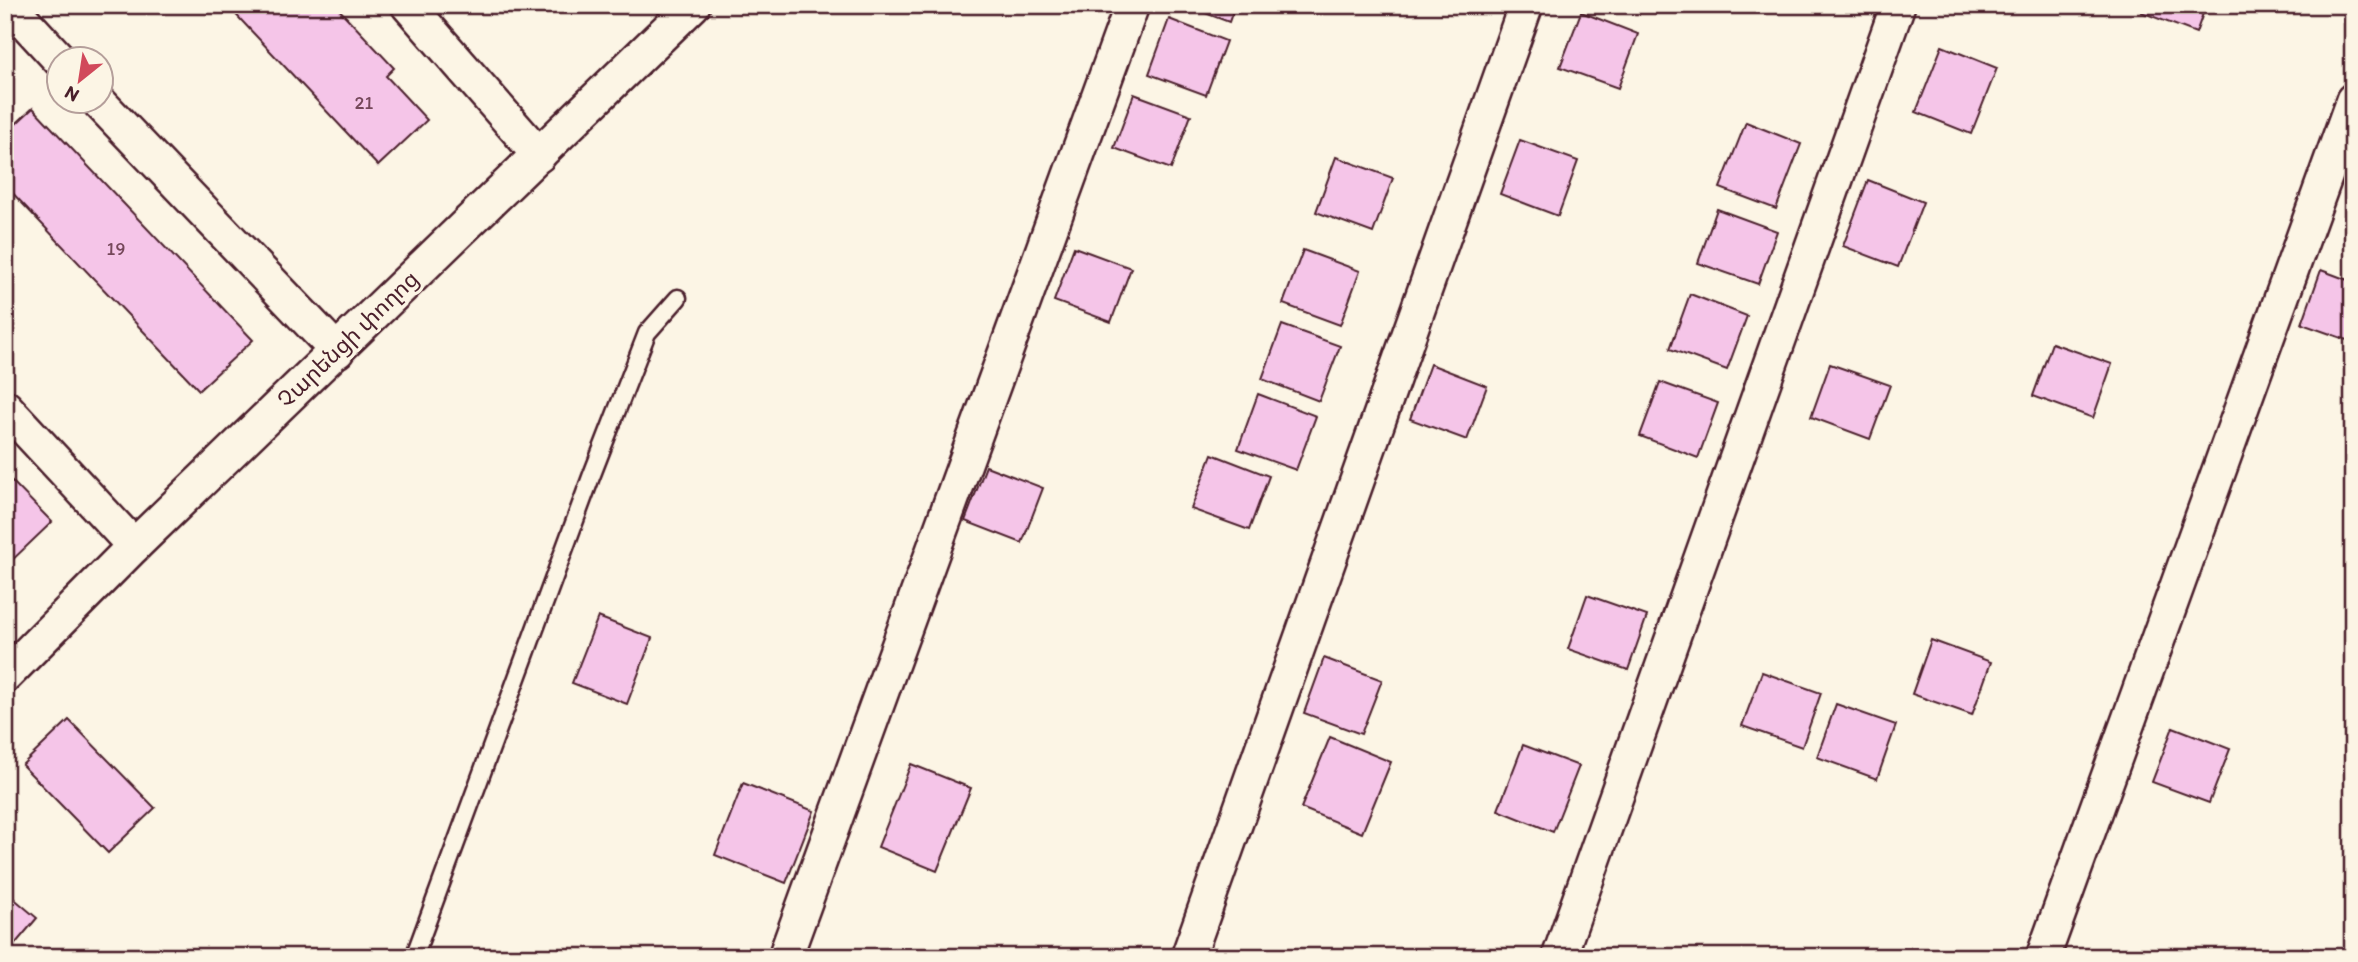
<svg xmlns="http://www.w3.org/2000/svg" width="2358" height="962" font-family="Itim,'Noto Sans Armenian',sans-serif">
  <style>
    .building { fill: #f5c5e8; stroke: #4a1f2b; stroke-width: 2 }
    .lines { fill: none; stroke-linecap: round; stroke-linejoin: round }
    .service-casing { stroke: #4a1f2b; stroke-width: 21 }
    .minor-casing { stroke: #4a1f2b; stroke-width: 38 }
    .service { stroke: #fcf5e5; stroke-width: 16 }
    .minor { stroke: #fcf5e5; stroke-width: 33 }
    .labels { text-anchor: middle; stroke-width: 6; stroke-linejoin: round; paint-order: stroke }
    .number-label { font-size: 19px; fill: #75485a }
    .street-label { font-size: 23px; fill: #4a1f2b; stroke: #fcf5e5 }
  </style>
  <rect width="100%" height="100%" fill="#fcf5e5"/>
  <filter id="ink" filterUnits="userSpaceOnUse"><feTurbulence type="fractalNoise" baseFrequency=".0143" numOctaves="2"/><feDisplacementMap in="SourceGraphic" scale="14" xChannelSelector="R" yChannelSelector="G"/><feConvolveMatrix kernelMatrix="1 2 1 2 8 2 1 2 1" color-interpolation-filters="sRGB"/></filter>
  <g filter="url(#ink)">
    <g class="building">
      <polygon points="227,5 335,5 394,68 386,76 427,120 378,166"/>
      <polygon points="1184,5 1235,5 1229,22"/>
      <polygon points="2143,5 2206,5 2196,33 2141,12"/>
      <polygon points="1581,12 1638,34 1618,88 1560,67"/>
      <polygon points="1169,19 1226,41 1206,95 1149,74"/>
      <polygon points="1942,46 1997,68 1971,134 1916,112"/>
      <polygon points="1134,94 1191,115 1171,169 1114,148"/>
      <polygon points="33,108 253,340 199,390 5,185 5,134"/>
      <polygon points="1746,122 1801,144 1776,209 1720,188"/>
      <polygon points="1520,140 1578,161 1558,216 1500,194"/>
      <polygon points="1336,157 1393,178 1373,233 1316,212"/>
      <polygon points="1868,180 1923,202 1898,267 1843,246"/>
      <polygon points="1717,209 1777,231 1758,284 1698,263"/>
      <polygon points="1074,247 1131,268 1111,322 1054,301"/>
      <polygon points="1303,250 1360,271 1340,325 1283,304"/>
      <polygon points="2321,270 2353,282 2353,342 2302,324"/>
      <polygon points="1690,294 1747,316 1727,370 1670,349"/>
      <polygon points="1282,325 1340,346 1319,401 1262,379"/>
      <polygon points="2052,343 2112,364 2093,418 2033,396"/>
      <polygon points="1430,364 1487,386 1467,440 1410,419"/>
      <polygon points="1830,364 1890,385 1870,439 1811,417"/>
      <polygon points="1660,382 1718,403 1698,458 1640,436"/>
      <polygon points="1258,394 1316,416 1296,470 1238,449"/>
      <polygon points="1212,454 1269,476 1249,530 1191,509"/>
      <polygon points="986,466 1043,488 1022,543 965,521"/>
      <polygon points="5,474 52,522 5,567"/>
      <polygon points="1587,595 1647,616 1628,670 1568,649"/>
      <polygon points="598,617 652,638 627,704 572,683"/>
      <polygon points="1931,640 1991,662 1972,715 1912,694"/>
      <polygon points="1324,658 1382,680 1361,734 1304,713"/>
      <polygon points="1762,672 1821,693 1802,747 1742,726"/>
      <polygon points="1836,704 1896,725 1877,779 1817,757"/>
      <polygon points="69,720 155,808 108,853 22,765"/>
      <polygon points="2173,727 2230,749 2209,803 2152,782"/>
      <polygon points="1330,737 1391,762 1362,833 1301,808"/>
      <polygon points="1523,745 1579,766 1553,832 1498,810"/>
      <polygon points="911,764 971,788 937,871 878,847"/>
      <polygon points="743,783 814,811 786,883 715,855"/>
      <polygon points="5,891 37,918 5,956"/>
    </g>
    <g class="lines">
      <defs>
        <polyline id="service" points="414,957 591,477 647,333 678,298"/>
        <g id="minor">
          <polyline points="408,5 539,155"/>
          <polyline points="24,21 60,60"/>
          <polyline points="99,102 337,351"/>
          <polyline points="5,407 134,546"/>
          <polyline points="5,676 134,546 693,5"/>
          <polyline points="785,957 1132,5"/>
          <polyline points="1188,957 1526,5"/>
          <polyline points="1559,957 1898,5"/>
          <polyline points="2043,957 2353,100"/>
        </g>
      </defs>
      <use href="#service" class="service-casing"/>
      <use href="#minor" class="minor-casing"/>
      <use href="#service" class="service"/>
      <use href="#minor" class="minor"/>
    </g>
  </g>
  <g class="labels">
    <g class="number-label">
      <text x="364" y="109">21</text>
      <text x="116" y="255">19</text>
    </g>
    <g class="street-label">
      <text transform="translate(348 339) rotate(-44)" y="8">Չարենցի փողոց</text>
    </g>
  </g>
  <rect width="2358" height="962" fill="none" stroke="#fcf5e5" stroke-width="28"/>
  <rect x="14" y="14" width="2330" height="934" fill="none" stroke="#4a1f2b" stroke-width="2.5" filter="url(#ink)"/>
  <g transform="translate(80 80) rotate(210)"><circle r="33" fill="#fcf5e5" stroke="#b59f9b" stroke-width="2"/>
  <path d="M0-5L12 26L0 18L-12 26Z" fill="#d1495b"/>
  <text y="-10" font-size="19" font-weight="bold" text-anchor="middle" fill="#4a1f2b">N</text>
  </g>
</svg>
